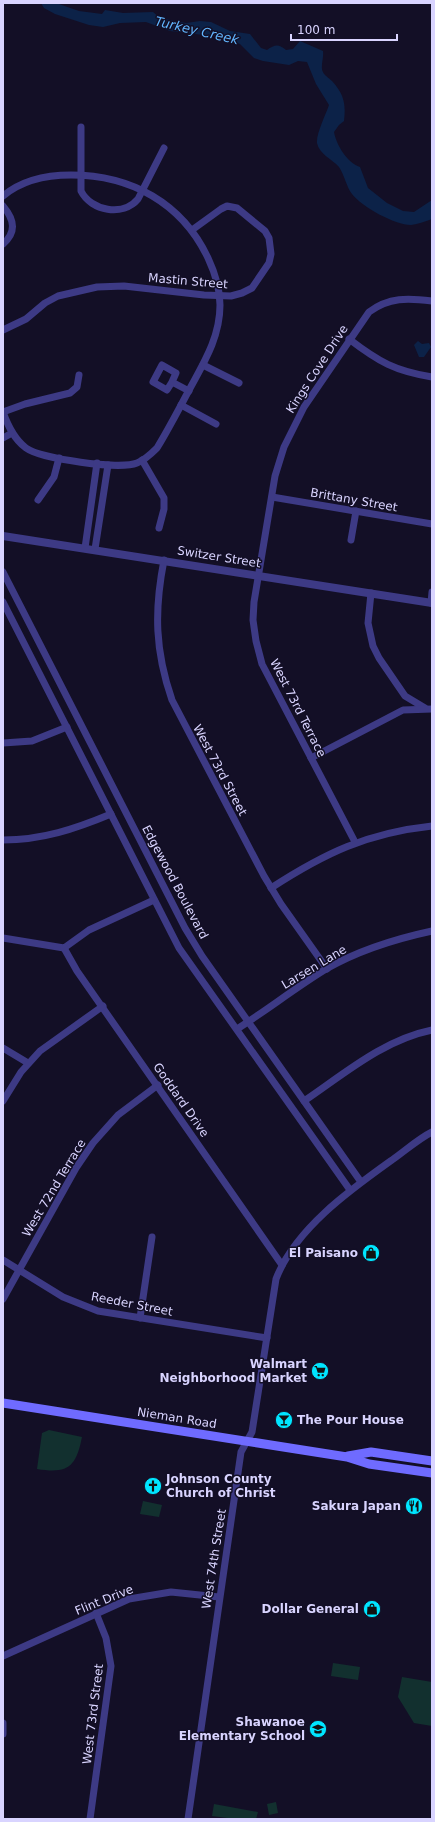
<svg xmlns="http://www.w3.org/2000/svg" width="435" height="1822" font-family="'DejaVu Sans',sans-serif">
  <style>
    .green { fill: #12302f }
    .water { fill: #0c2248 }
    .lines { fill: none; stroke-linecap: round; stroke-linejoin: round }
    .minor { stroke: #3d3a85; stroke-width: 7 }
    .tertiary { stroke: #3d3a85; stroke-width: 8 }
    .secondary { stroke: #6f6bff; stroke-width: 9 }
    .labels { text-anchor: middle; stroke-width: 3; stroke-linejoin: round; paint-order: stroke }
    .street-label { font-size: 12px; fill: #d9d4ff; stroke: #130f26 }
    .poi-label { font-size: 12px; font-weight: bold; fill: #d9d4ff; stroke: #130f26; text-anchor: end }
    .water-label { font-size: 13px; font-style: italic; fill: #62b6ff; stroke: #130f26 }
  </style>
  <rect width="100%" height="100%" fill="#130f26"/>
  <g class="green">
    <path d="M 49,1430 L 82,1437 C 76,1467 68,1474 37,1469 L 42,1433 Z"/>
    <polygon points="143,1501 162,1505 159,1517 140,1514"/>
    <polygon points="333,1663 360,1667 358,1680 331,1676"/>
    <polygon points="402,1677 432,1682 432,1726 414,1723 398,1697"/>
    <polygon points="276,1802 278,1813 269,1815 267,1804"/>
    <polygon points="214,1804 258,1812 256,1819 235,1819 212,1816"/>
  </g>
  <g class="water">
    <path d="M 41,3 L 56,3 L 79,11 L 102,14 L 105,10 L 123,13 L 153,12 L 160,18 L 186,23 L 200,21 L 211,22 L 230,31 L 250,34 L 261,48 L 267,50 C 275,44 279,44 286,50 L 293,49 L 300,41 L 323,51 C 324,58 320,67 323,72 C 324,75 329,78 332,81 C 344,94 346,104 344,121 L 339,125 L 334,132 C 336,144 347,163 360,167 L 368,188 L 387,203 L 403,211 L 414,212 L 432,200 L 432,219 C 426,221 418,224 411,225 C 395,225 362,207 352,194 C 346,186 345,176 339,167 C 332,159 319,154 317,143 C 316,134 326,114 329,105 L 316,84 L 307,62 L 298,61 L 289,65 L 263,61 L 254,58 L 240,44 L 220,37 L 170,31 L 146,22 L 120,23 L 103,27 L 89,25 L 55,14 L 44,8 Z"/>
    <polygon points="418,341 422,344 429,343 431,347 424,357 419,357 414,345"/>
  </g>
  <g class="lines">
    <g class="minor">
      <path d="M 81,127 L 81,191 C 91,211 123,217 138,199 L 164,148"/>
      <path d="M 3,196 C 22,180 47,175 71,175 C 131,175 182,203 208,258 C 215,273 220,289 220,305 C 220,338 203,364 188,392 C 178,411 168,430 157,448 C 151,454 145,460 137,463 C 120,470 41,459 26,448 C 14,439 8,426 3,412"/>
      <path d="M 3,206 C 14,219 17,232 3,244"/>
      <polyline points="3,330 26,319 45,303 58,296 97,287 124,286 204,295 231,296 242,293 252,288 269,263 271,254 269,238 265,231 237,208 227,206 221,209 192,230"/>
      <path d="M 349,339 C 379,362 395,371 432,377"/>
      <polyline points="203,365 239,383"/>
      <polyline points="172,382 167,390 153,382 162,365 176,373 172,382 189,391"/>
      <polyline points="181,405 216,424"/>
      <polyline points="3,412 25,404 70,393 77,387 79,375"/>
      <polyline points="3,438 12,433"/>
      <polyline points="142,460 164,498 164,509 159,528"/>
      <polyline points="272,497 432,524"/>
      <polyline points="38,500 54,477 59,458"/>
      <polyline points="351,540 356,511"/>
      <polyline points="85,548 97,463"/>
      <polyline points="95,549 108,465"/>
      <path d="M 164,560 C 154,611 155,651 172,700 L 264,876 L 281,904 L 327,969"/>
      <polyline points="3,572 185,928 202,956 361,1182"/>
      <polyline points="371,593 368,623 373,646 379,658 405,696 425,708"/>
      <polyline points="3,602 179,948 350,1190"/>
      <polyline points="431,603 432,592"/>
      <polyline points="3,743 32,741 67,727"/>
      <polyline points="311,758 403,710 432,709"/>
      <path d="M 3,840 C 42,840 75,829 111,814"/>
      <path d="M 355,842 L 262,664 L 256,641 L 253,620 L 254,602 L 275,476 L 284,447 L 304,407 L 369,312 C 389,297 408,298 432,301"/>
      <path d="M 271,888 C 325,853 367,833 432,826"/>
      <polyline points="3,938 64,948 89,930 154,900"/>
      <polyline points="64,948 77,971 282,1265"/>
      <path d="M 237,1029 C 267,1010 295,988 326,969 C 359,950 395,939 432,931"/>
      <polyline points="3,1048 28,1063"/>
      <polyline points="3,1101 21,1072 40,1051 103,1006"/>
      <path d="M 304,1101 C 344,1074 383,1040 432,1030"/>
      <polyline points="3,1260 63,1297 98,1311 267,1338"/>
      <polyline points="3,1299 76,1168 93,1143 118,1115 158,1085"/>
      <polyline points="140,1318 152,1237"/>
      <polyline points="3,1656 129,1599 171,1592 219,1597"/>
      <polyline points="3,1723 3,1734"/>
      <polyline points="90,1819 111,1666 106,1638 96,1613"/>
      <path d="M 188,1819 L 241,1452 L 252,1432 L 276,1279 C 295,1229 350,1190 392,1160 C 405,1151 418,1139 432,1132"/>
    </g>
    <polyline class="tertiary" points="3,536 432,603"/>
    <g class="secondary">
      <polyline points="3,1403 347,1457 369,1464 432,1473"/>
      <polyline points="348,1456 371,1452 432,1461"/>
    </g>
  </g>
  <defs>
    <symbol id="shop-disc" viewBox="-11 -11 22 22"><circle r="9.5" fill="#00e5ff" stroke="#130f26"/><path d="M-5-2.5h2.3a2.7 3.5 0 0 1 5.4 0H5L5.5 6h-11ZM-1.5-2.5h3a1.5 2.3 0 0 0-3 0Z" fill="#111"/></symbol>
    <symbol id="supermarket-disc" viewBox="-11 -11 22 22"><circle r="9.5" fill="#00e5ff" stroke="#130f26"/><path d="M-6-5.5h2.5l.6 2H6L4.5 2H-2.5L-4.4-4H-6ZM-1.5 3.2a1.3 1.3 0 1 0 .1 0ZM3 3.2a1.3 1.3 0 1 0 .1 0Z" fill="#111"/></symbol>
    <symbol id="bar-disc" viewBox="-11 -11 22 22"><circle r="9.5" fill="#00e5ff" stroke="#130f26"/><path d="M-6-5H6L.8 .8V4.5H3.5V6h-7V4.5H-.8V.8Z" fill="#111"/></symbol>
    <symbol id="church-disc" viewBox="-11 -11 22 22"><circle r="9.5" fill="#00e5ff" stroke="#130f26"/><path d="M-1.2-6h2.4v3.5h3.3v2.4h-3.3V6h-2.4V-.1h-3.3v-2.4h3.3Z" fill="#111"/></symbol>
    <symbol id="restaurant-disc" viewBox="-11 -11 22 22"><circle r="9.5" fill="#00e5ff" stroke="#130f26"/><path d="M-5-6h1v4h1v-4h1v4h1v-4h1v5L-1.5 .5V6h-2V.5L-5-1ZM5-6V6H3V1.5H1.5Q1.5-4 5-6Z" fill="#111"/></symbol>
    <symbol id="school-disc" viewBox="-11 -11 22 22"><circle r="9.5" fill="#00e5ff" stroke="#130f26"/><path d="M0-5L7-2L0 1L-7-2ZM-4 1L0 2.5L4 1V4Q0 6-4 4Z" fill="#111"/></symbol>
  </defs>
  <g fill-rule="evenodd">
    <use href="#shop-disc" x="361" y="1243" width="20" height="20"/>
    <use href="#supermarket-disc" x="310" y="1361" width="20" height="20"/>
    <use href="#bar-disc" x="274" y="1410" width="20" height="20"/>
    <use href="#church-disc" x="143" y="1476" width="20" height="20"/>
    <use href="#restaurant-disc" x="404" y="1496" width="20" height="20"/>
    <use href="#shop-disc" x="362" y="1599" width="20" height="20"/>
    <use href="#school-disc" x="308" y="1719" width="20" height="20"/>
  </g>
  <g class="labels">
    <g class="street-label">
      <text transform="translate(188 281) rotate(5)" y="4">Mastin Street</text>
      <text transform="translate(317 369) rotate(-57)" y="4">Kings Cove Drive</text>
      <text transform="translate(354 500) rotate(10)" y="4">Brittany Street</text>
      <text transform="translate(219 557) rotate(9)" y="4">Switzer Street</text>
      <text transform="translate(298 708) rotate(63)" y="4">West 73rd Terrace</text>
      <text transform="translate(220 770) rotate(62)" y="4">West 73rd Street</text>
      <text transform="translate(175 882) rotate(62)" y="4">Edgewood Boulevard</text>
      <text transform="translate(314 967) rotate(-31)" y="4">Larsen Lane</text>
      <text transform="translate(181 1100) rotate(55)" y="4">Goddard Drive</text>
      <text transform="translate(54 1188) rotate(-59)" y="4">West 72nd Terrace</text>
      <text transform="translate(132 1304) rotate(11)" y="4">Reeder Street</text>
      <text transform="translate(177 1418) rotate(9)" y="4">Nieman Road</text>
      <text transform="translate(214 1559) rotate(-81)" y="4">West 74th Street</text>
      <text transform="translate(104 1600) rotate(-22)" y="4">Flint Drive</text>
      <text transform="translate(93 1714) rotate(-83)" y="4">West 73rd Street</text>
    </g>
    <g class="poi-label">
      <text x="358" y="1257">El Paisano</text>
      <text x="307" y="1368">Walmart<tspan x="307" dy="14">Neighborhood Market</tspan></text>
      <text x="297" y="1424" text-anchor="start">The Pour House</text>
      <text x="166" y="1483" text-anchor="start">Johnson County<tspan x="166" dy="14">Church of Christ</tspan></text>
      <text x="401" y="1510">Sakura Japan</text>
      <text x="359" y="1613">Dollar General</text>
      <text x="305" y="1726">Shawanoe<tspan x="305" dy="14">Elementary School</tspan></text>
    </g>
    <g class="water-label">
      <text transform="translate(197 30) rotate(13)" y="5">Turkey Creek</text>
    </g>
  </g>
  <rect width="435" height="1822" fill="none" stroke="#d9d4ff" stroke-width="8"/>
  <path d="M291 34v6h106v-6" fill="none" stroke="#d9d4ff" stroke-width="2"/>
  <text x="297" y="34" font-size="12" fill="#d9d4ff" stroke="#130f26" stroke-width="3" paint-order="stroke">100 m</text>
</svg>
